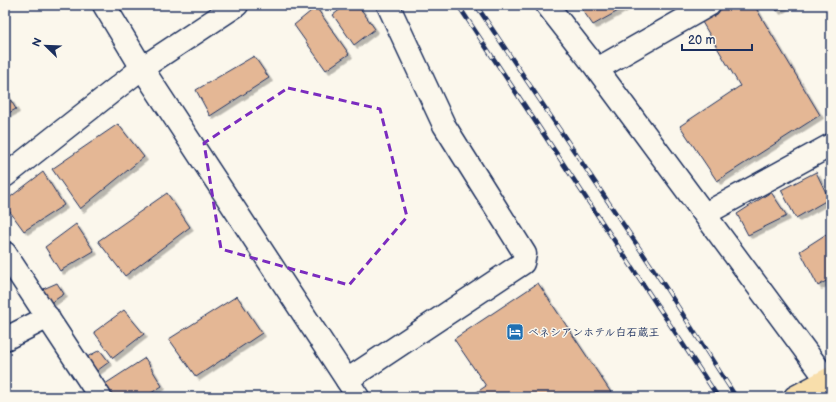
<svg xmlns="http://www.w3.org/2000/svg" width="836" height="402" font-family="'Balsamiq Sans','Klee One',sans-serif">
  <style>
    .building { fill: #e4b795; stroke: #1b2f5e; filter: url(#shadow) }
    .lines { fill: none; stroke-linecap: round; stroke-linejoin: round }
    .minor-casing { stroke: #1b2f5e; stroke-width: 25 }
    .tertiary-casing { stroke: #1b2f5e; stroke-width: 25 }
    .primary-casing { stroke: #1b2f5e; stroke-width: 25 }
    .minor { stroke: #fbf7ec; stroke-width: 22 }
    .tertiary { stroke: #fbf7ec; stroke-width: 22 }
    .primary { stroke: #f8deab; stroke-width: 22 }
    .rail-casing { stroke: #1b2f5e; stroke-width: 4.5 }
    .rail { stroke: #fbf7ec; stroke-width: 3; stroke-dasharray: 9; stroke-linecap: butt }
    .marked { fill: none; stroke: #7b2cbf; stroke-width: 3; stroke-dasharray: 8 5; stroke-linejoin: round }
    .labels { text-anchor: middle; stroke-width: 3; stroke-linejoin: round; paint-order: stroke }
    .poi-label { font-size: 11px; font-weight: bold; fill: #1b2f5e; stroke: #fbf7ec; text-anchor: start }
  </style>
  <defs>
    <filter id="shadow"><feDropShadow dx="3.5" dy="3.5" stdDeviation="0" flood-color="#0004"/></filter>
  </defs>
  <rect width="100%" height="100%" fill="#fbf7ec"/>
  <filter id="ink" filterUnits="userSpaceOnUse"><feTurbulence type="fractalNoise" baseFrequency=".025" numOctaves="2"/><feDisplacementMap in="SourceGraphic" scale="8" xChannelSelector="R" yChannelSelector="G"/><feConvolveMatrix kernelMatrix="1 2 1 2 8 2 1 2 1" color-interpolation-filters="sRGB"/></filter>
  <g filter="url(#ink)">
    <g class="building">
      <polygon points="346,5 358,5 375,29 354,45 333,15"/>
      <polygon points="579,5 629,5 593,25"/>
      <polygon points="722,5 754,5 820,115 717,181 680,126 740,86 699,17"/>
      <polygon points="773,5 787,5 777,11"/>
      <polygon points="316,7 349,54 326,70 294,25"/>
      <polygon points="254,56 269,78 210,116 196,90"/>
      <polygon points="5,91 16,109 5,115"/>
      <polygon points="118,124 144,157 80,209 52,169"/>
      <polygon points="43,172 64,205 24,231 5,205 5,201"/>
      <polygon points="816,172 829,199 796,218 781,190"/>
      <polygon points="771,192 787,216 748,235 737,214"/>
      <polygon points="167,193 190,227 125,276 98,241"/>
      <polygon points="76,224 94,251 60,271 45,247"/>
      <polygon points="831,231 831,278 818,286 800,251"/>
      <polygon points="57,283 64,294 49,304 41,290"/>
      <polygon points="538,283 614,397 476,397 474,394 486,386 454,339"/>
      <polygon points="237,296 262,333 196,377 169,339"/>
      <polygon points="124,310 144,334 113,358 94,332"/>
      <polygon points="100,350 109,362 94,373 85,358"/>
      <polygon points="145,358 162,386 145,397 114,397 105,384"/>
    </g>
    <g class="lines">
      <defs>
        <g id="minor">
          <polyline points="547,5 597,69 827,380"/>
          <polyline points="597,69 709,5"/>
          <polyline points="5,176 142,68 237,5"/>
          <polyline points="705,214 831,145"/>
          <polyline points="5,253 100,397"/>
          <polyline points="5,339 48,317"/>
          <polyline points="347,380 523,263 525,254 444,125 388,5"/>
        </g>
        <polyline id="tertiary" points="104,5 142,68 358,397"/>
        <polyline id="primary" points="795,397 831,378"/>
      </defs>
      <use href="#minor" class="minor-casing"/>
      <use href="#tertiary" class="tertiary-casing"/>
      <use href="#primary" class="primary-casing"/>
      <use href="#minor" class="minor"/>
      <use href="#tertiary" class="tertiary"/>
      <use href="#primary" class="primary"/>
      <defs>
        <g id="rail">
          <polyline points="458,5 718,397"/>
          <polyline points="476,5 664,285 736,397"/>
        </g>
      </defs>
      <use href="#rail" class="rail-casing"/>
      <use href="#rail" class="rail"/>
    </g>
  </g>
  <path class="marked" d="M 288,88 L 380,109 L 407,217 L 349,285 L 221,249 L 204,143 Z"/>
  <defs>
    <symbol id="hotel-square" viewBox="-11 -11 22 22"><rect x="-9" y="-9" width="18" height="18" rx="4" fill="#1f6fb2" stroke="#fbf7ec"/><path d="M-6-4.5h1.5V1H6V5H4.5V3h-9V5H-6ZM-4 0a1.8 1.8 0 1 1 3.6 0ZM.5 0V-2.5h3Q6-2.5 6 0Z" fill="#fff"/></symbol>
  </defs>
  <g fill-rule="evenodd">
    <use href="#hotel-square" x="505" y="322" width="20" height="20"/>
  </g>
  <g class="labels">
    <g class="poi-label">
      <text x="528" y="336">ベネシアンホテル白石蔵王</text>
    </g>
  </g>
  <rect width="836" height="402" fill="none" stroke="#fbf7ec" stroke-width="20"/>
  <rect x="10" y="10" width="816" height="382" fill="none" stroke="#1b2f5e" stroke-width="1.5" filter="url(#ink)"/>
  <g transform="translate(46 46) rotate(293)" stroke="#fbf7ec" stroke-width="3" paint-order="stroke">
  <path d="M0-3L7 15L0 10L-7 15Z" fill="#1b2f5e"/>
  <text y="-6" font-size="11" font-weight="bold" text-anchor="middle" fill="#1b2f5e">N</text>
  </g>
  <path d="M682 44v6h70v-6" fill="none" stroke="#1b2f5e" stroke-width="2"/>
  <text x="688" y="44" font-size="12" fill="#1b2f5e" stroke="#fbf7ec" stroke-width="3" paint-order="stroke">20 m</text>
</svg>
